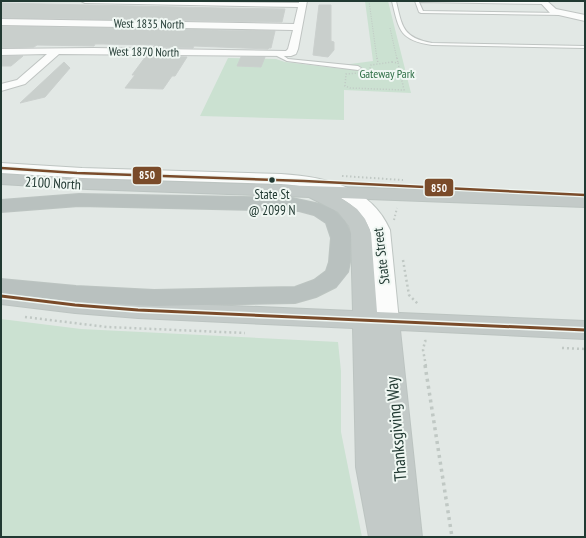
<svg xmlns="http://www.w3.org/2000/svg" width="586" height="538" font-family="'PT Sans Narrow',sans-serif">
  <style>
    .green { fill: #cbe1d1 }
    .building { fill: #c9cfcc; stroke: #cbd0ce }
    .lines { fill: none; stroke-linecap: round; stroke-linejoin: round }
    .service-casing { stroke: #bfc4c2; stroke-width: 2 }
    .minor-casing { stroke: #bfc4c2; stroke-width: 2 }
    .secondary-casing { stroke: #bec5c2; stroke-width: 2 }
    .trunk-casing { stroke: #bcc4c1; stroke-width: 2 }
    .motorway-casing { stroke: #bcc4c1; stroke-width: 2 }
    .path-far4 { stroke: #c0c8c4; stroke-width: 1; stroke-dasharray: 1 1.5; stroke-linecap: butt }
    .path-far3 { stroke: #c0c8c4; stroke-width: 1.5; stroke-dasharray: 1 2; stroke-linecap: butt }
    .path-far2 { stroke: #c0c8c4; stroke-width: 2; stroke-dasharray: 1.5 2.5; stroke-linecap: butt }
    .path-far1 { stroke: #c0c8c4; stroke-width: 2.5; stroke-dasharray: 2 3; stroke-linecap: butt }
    .path { stroke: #c0c8c4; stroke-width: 3.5; stroke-dasharray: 3 4; stroke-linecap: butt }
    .service { fill: #fbfcfb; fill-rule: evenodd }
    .minor { fill: #fbfcfb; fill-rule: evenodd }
    .secondary { fill: #fbfcfb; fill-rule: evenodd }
    .trunk { fill: #c3cac8; fill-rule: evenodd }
    .motorway { fill: #b9c1bf; fill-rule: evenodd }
    .bus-1-far1-casing { stroke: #f0f7f3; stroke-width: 5 }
    .bus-1-casing { stroke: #f0f7f3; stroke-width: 6 }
    .bus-1-far1 { stroke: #7a4b2a; stroke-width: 2.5 }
    .bus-1 { stroke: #7a4b2a; stroke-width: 3 }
    .bus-dot { fill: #213932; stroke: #f0f7f3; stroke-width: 1.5 }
    .labels { text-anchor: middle; stroke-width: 4; stroke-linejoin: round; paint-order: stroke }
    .far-street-label { font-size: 12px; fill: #213932; stroke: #f0f7f3 }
    .far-park-label { font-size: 12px; fill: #2d6e44; stroke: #f0f7f3 }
    .bus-label { font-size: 13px; fill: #213932; stroke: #f0f7f3 }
    .street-label { font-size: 14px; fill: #213932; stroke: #f0f7f3 }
    .near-street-label { font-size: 17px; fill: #213932; stroke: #f0f7f3 }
    .line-badge { stroke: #f0f7f3; stroke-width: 1.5 }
    .badge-label { font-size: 11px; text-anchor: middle; font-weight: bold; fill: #fff }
  </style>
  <rect width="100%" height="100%" fill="#e2e8e5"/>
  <g class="green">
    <polygon points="365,1 388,1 411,93 344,90 344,120 200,116 228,58 276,59 285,62 343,69 343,65 373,61"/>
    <polygon points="1,319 81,329 338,342 341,371 341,432 362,537 1,537"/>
  </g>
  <g class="building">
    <polygon points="1,3 222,8 285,9 282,22 278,22 1,18"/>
    <polygon points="319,5 331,5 331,41 334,42 334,50 328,57 313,55"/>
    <polygon points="1,26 275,31 271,48 269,48 268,49 194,46 193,48 153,47 155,45 104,44 95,44 94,46 37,45 34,47 1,48"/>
    <polygon points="1,56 23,56 11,66 1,66"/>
    <polygon points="146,56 187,57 175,76 172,76 163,89 125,88 135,75 132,75"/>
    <polygon points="241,57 265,57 261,67 237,66"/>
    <polygon points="64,62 70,68 45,97 20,103"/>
  </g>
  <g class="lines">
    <defs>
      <g id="service">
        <path d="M 392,1 L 396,1 C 402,27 403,38 432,43 L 585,46 L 585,48 L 432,45 C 400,40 399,31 392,1 Z"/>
        <polygon points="415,1 545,2 546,4 419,2 423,11 563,13 565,14 563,15 421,13 419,12"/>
        <polygon points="277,54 281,54 288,59 358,66 361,68 358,70 287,61 277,56"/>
      </g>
      <g id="minor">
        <polygon points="81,1 299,3 299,1 307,1 298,49 296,54 291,56 59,54 25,84 1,91 1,84 17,80 47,54 1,55 1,49 94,48 286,51 288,49 293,30 1,25 1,19 294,24 298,7 85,3"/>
        <polygon points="539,1 547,1 556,9 585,15 585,21 550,13"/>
      </g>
      <path id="secondary" d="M 1,163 L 82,168 L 281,174 C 325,177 371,186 390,230 L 399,321 L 396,327 L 387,330 L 378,327 L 375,321 L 370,230 C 356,194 316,187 281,184 L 82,178 L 1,173 Z"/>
      <polygon id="trunk" points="1,174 87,179 585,195 585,207 341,198 357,209 365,219 371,233 377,312 585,321 585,339 400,330 422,537 369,537 356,467 353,328 138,318 75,313 1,304 1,288 75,297 138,302 353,311 351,233 349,226 338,212 309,197 87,189 1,184"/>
      <polygon id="motorway" points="79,194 292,198 320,204 334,210 345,221 351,234 350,262 348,272 336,287 316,297 295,303 154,306 76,302 1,293 1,279 76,286 154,290 295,287 314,280 326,271 329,262 331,238 326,223 314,215 299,211 79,206 1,212 1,200"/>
    </defs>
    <use href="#service" class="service-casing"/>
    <use href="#minor" class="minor-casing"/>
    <use href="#secondary" class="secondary-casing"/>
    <use href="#trunk" class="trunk-casing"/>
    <use href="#motorway" class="motorway-casing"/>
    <g class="path-far4">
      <polyline points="369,1 377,59"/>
      <polyline points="390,28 397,59"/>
    </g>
    <g class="path-far3">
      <polyline points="377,58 378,63"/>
      <polyline points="397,58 398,63"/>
      <polygon points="392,62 398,63 404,90 350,88 345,86 346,74 369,72 371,65"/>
    </g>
    <g class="path-far2">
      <polyline points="342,176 403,180"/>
      <polyline points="394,220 397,208"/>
    </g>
    <g class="path-far1">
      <polyline points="403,260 409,295 419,305"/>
      <polyline points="25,317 107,327 245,333"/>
      <polyline points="562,348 585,349"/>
      <polyline points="426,366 423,350 425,341 428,341"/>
    </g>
    <polyline class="path" points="425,365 452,537"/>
    <use href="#service" class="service"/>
    <use href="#minor" class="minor"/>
    <use href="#secondary" class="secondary"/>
    <use href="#trunk" class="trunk"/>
    <use href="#motorway" class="motorway"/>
    <defs>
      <polyline id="bus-1-far1" points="1,168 77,173 304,181 585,195"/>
      <polyline id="bus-1" points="1,296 75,305 138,310 585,330"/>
    </defs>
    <use href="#bus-1-far1" class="bus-1-far1-casing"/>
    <use href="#bus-1" class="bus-1-casing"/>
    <use href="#bus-1-far1" class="bus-1-far1"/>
    <use href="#bus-1" class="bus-1"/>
  </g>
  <circle class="bus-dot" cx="272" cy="180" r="3.5"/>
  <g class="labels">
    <g class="far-street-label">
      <text transform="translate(149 24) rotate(1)" y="4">West 1835 North</text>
      <text transform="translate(144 52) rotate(1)" y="4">West 1870 North</text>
    </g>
    <g class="far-park-label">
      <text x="387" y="78">Gateway Park</text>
    </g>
    <g class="bus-label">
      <text x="272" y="199">State St<tspan x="272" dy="16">@ 2099 N</tspan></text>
    </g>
    <g class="street-label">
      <text transform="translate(53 183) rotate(3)" y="5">2100 North</text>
      <text transform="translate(381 256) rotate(-97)" y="5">State Street</text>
    </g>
    <g class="near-street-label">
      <text transform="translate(396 429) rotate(-95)" y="6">Thanksgiving Way</text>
    </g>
  </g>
  <g class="line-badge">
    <rect x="132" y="166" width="30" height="19" rx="4" fill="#7a4b2a"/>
    <rect x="424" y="178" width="30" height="19" rx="4" fill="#7a4b2a"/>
  </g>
  <g class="badge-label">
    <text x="147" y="179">850</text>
    <text x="439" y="192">850</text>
  </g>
  <rect width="586" height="538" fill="none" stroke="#213932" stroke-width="4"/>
</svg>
